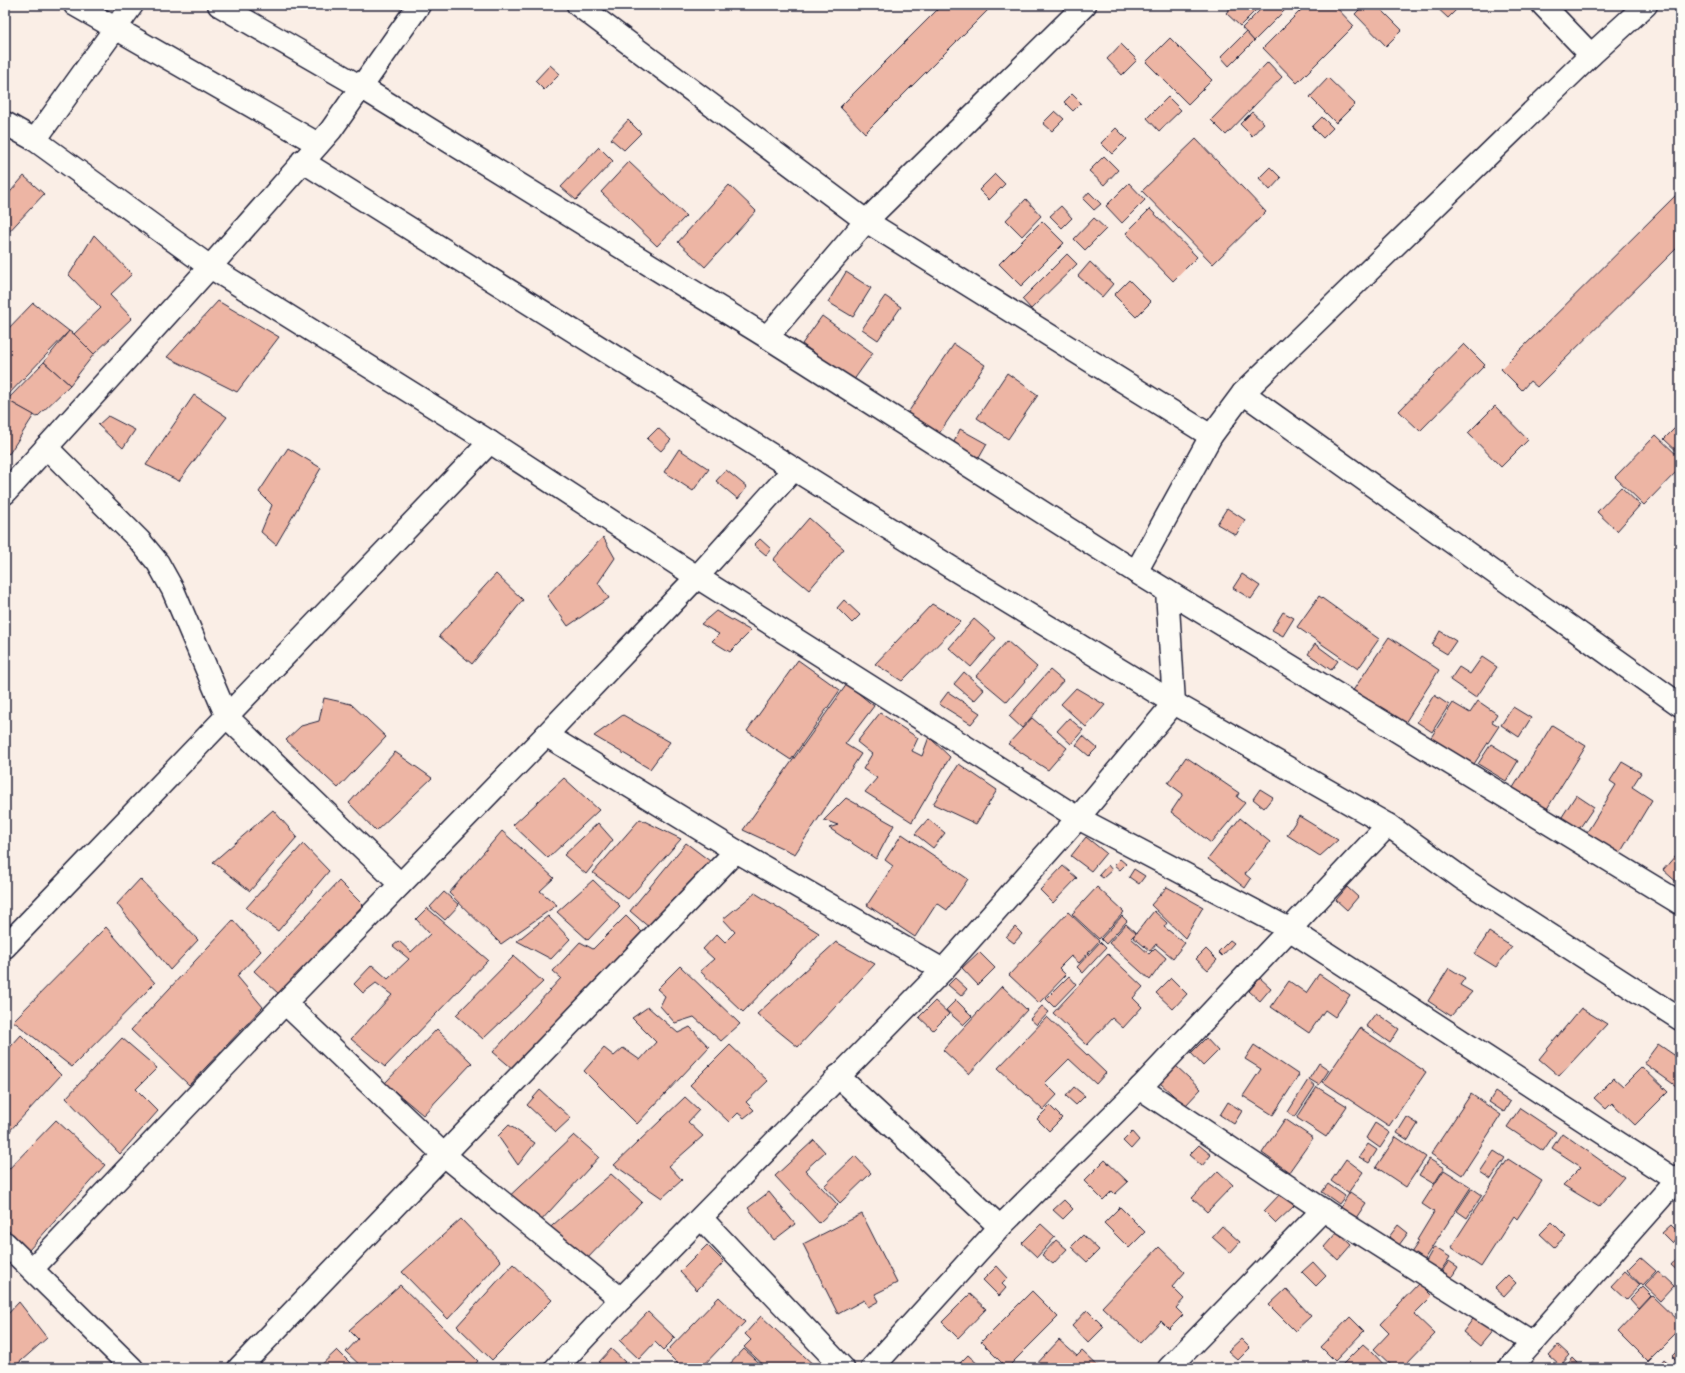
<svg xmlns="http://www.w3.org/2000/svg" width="1685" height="1373" font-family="Mynerve,sans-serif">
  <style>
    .building { fill: #edb5a4; stroke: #22223b }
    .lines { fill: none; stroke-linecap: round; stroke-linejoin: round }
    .minor-casing { stroke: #22223b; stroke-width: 25 }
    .minor { stroke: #fdfcf7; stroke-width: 22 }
  </style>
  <rect width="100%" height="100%" fill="#faeee6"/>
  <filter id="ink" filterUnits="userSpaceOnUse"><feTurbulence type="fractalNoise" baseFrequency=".025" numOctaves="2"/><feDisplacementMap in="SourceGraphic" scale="8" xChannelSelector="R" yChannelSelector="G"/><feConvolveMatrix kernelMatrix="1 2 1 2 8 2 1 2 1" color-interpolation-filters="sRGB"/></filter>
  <g filter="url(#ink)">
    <g class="building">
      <polygon points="942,5 993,5 865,133 840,107"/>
      <polygon points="1233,5 1261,5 1240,26 1226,13"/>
      <polygon points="1265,5 1290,5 1254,41 1242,28"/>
      <polygon points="1306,5 1334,5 1354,26 1297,83 1263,48"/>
      <polygon points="1364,5 1377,5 1402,30 1386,46 1355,14"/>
      <polygon points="1434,5 1459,5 1460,6 1448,18"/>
      <polygon points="1246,32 1254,41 1229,66 1221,57"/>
      <polygon points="1170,38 1212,80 1188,104 1146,62"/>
      <polygon points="1121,44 1137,60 1122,75 1107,59"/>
      <polygon points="1268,62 1282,77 1226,135 1211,120"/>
      <polygon points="550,65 560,74 544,90 535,81"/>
      <polygon points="1328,78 1355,104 1336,123 1310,97"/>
      <polygon points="1072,94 1081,103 1073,111 1064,102"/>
      <polygon points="1168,97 1181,110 1159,131 1147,118"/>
      <polygon points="1055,111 1064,119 1052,131 1043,123"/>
      <polygon points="1252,112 1264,123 1252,136 1240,124"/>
      <polygon points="1322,117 1333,128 1323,138 1312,127"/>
      <polygon points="628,120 641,133 624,150 611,139"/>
      <polygon points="1116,128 1127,139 1112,154 1101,143"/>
      <polygon points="1196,139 1266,212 1213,264 1142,191"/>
      <polygon points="599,147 613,161 576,200 561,187"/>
      <polygon points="1104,156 1118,170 1104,185 1089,171"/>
      <polygon points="629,162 686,216 657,246 601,192"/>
      <polygon points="1270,167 1281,178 1270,190 1259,178"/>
      <polygon points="995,174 1005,184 989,200 979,190"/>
      <polygon points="24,176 44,194 5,236 5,198"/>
      <polygon points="1129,183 1145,200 1122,223 1106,206"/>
      <polygon points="729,185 756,211 705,267 678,242"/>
      <polygon points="1680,191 1680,245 1537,387 1530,381 1522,390 1501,369"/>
      <polygon points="1089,192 1101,204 1094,210 1083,199"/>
      <polygon points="1026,199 1041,216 1022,236 1006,220"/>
      <polygon points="1061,206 1072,218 1062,228 1050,216"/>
      <polygon points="1150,209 1197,257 1173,281 1126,233"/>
      <polygon points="1094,218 1106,229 1085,250 1074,239"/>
      <polygon points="1042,221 1064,243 1021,286 999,264"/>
      <polygon points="94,235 132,274 110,295 132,318 94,354 74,334 101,308 69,275"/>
      <polygon points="1067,254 1077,264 1031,309 1022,299"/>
      <polygon points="1090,262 1113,284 1102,297 1078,276"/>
      <polygon points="846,272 871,288 853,317 828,302"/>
      <polygon points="1129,280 1151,302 1136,317 1114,295"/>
      <polygon points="885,296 901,307 878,340 862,329"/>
      <polygon points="218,301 279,337 237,392 167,357"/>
      <polygon points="33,303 69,331 5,398 5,332"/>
      <polygon points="822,316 873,353 853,381 802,344"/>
      <polygon points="69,331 74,334 94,354 70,385 44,362"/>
      <polygon points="954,344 985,365 934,441 903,420"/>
      <polygon points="1464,344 1485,365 1420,431 1399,411"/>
      <polygon points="44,362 70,385 37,417 7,400"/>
      <polygon points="1007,373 1038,395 1008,439 977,418"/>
      <polygon points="194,395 227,417 179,481 146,465"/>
      <polygon points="7,400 34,415 9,454 5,451 5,401"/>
      <polygon points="1495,406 1528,440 1501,467 1468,433"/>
      <polygon points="108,416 135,430 123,448 98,425"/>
      <polygon points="1678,425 1680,426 1680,454 1664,439"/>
      <polygon points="658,428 671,440 661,451 647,439"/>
      <polygon points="960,429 987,444 979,458 953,444"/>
      <polygon points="1656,435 1680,458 1680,468 1644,505 1615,477"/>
      <polygon points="288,448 321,468 276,545 261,532 272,505 259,492"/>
      <polygon points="679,449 709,469 693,491 664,472"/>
      <polygon points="726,470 747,487 738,499 716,481"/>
      <polygon points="1621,487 1640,505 1617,531 1597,512"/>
      <polygon points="1227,508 1245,520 1236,535 1217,524"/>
      <polygon points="809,518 844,549 809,590 773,560"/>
      <polygon points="603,537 615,558 598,583 609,598 568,626 547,596"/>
      <polygon points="760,539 771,549 766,555 754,545"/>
      <polygon points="496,574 523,600 472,664 439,636"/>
      <polygon points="1242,574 1260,586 1251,599 1233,588"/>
      <polygon points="1319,596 1379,639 1358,669 1297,627"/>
      <polygon points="844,600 860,615 852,623 837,608"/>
      <polygon points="932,604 961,621 902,681 875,664"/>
      <polygon points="716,611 751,631 730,652 712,641 719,634 701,624"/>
      <polygon points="1283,612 1294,618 1283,636 1272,630"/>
      <polygon points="974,619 996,638 971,667 949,648"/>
      <polygon points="1440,631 1456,641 1447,654 1432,645"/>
      <polygon points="1389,637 1439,670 1403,726 1352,692"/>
      <polygon points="1007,641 1037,667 1007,702 976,676"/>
      <polygon points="1315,644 1338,661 1331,670 1308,654"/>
      <polygon points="1482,657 1497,667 1476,698 1450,680 1459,667 1470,674"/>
      <polygon points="798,660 840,690 791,760 747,731"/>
      <polygon points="1050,670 1063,681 1022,728 1009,716"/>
      <polygon points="964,672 984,690 974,701 954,684"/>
      <polygon points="847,684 874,706 845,744 861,754 795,854 743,830"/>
      <polygon points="1076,688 1105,705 1086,727 1061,704"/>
      <polygon points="948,692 980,713 971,724 939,704"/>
      <polygon points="1434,695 1449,705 1432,732 1417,722"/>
      <polygon points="324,698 351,704 386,737 338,788 286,740 301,726 319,721"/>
      <polygon points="1478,701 1497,714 1492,722 1499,726 1472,767 1430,739 1453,703 1470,713"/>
      <polygon points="1513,707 1531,718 1519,737 1501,725"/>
      <polygon points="880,713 918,738 912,751 922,756 929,737 950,757 912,822 865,792 877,778 863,769 872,754 857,742"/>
      <polygon points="623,715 670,742 650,769 594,736"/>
      <polygon points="1032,718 1067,748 1048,770 1008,744"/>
      <polygon points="1069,718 1083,730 1071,744 1057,731"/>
      <polygon points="1552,725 1586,746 1545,812 1511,791"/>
      <polygon points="1083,736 1097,748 1089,756 1076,745"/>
      <polygon points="1491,744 1518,761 1506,781 1478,764"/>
      <polygon points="395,752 432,778 376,831 349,803"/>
      <polygon points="1186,757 1239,793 1237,797 1245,803 1211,843 1171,812 1183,794 1168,783"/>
      <polygon points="1622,762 1641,773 1632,787 1652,800 1617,858 1584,837 1616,785 1610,781"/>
      <polygon points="959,764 997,790 976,824 933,804"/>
      <polygon points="564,778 599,810 548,858 513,825"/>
      <polygon points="1260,789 1273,797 1264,808 1253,799"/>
      <polygon points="1576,795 1594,807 1577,832 1560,820"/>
      <polygon points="846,798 894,825 876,859 829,828 838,825 824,820"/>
      <polygon points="273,810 297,837 250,891 213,862"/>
      <polygon points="1299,816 1338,840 1320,856 1287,835"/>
      <polygon points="1240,818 1270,842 1245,874 1251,879 1245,888 1208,859"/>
      <polygon points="640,819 681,839 628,899 593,873"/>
      <polygon points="928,819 945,833 933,848 915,834"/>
      <polygon points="598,823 613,840 586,874 564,855"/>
      <polygon points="502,831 554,878 540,891 557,905 501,944 449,893"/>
      <polygon points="902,834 968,879 947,910 937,903 915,937 867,905 893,866 885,860"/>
      <polygon points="1086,837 1106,853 1091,871 1071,856"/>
      <polygon points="686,843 710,861 651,929 630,911"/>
      <polygon points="303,844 329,871 278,931 246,908"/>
      <polygon points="1676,855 1680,858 1679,884 1663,870"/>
      <polygon points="1120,859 1126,864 1120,870 1114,865"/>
      <polygon points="1108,865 1112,870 1103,878 1099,875"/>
      <polygon points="1063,866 1077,878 1053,903 1040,890"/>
      <polygon points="1134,869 1145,876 1139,884 1129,877"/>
      <polygon points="140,879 198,940 170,970 117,904"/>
      <polygon points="593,880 620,906 588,940 557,912"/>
      <polygon points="339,881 363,905 280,995 254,971"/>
      <polygon points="1097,887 1124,912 1099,939 1072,914"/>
      <polygon points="1167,887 1203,907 1185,938 1151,905"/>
      <polygon points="1347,887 1358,897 1347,910 1336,900"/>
      <polygon points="444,892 459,905 445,920 430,907"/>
      <polygon points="755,893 819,933 743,1012 700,971 714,959 703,949 717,934 725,942 735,932 723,919"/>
      <polygon points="427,908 488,960 385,1067 351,1039 392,995 376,983 363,993 354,984 372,965 388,979 409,959 393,946 399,941 411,952 430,934 416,919"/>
      <polygon points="1154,911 1167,923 1164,927 1185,943 1173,958 1156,944 1150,951 1133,937"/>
      <polygon points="1068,912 1099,941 1079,963 1071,956 1059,968 1066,975 1039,1003 1009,975"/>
      <polygon points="548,916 570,939 551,959 517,941"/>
      <polygon points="626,916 642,932 513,1069 493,1052 561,978 553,971 580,942 593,949"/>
      <polygon points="1122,916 1127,921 1106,944 1101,939"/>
      <polygon points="233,920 261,951 237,976 263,1007 189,1085 131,1030"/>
      <polygon points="1126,924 1136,933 1131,938 1149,954 1155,948 1166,958 1150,980 1109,943"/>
      <polygon points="106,927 155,983 72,1067 13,1021"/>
      <polygon points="1015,927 1022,934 1014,943 1006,937"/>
      <polygon points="1489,932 1512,947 1496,967 1475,954"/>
      <polygon points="1230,940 1234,943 1222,956 1218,952"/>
      <polygon points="836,942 875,964 798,1047 757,1014"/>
      <polygon points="1100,942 1106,948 1083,973 1077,967"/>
      <polygon points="1206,949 1217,960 1208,970 1196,959"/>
      <polygon points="979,952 995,968 978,985 962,968"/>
      <polygon points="1108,954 1143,987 1133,998 1142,1007 1123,1028 1112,1018 1087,1045 1053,1013"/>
      <polygon points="514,956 543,982 483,1039 456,1015"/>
      <polygon points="680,966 740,1024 721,1041 694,1017 675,1023 660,1006 665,996 657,989"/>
      <polygon points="1449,968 1465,978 1460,985 1472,992 1451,1016 1428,1001"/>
      <polygon points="1319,974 1350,995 1335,1017 1325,1010 1309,1033 1271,1007 1289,981 1306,993"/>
      <polygon points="1069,976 1076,984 1054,1007 1046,999"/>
      <polygon points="955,978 967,989 961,996 948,985"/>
      <polygon points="1171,978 1187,994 1173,1009 1156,993"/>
      <polygon points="1260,978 1271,988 1260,1001 1249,991"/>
      <polygon points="1002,986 1027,1010 969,1074 943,1050"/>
      <polygon points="956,1000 972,1016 963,1025 946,1010"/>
      <polygon points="935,1001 949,1014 933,1030 919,1017"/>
      <polygon points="1042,1006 1049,1012 1037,1025 1030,1019"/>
      <polygon points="648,1007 678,1033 690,1027 709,1047 637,1124 584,1071 604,1048 614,1056 623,1048 640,1060 656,1042 632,1018"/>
      <polygon points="1581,1008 1607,1024 1559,1076 1539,1059"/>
      <polygon points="1376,1013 1399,1029 1390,1043 1366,1026"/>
      <polygon points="1047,1017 1106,1073 1096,1084 1069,1059 1045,1083 1057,1095 1043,1110 998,1068"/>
      <polygon points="1360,1028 1426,1072 1389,1126 1323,1082"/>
      <polygon points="437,1029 472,1063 423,1115 385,1083"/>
      <polygon points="21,1035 61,1075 5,1136 5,1053"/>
      <polygon points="122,1038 157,1068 136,1089 158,1111 120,1154 66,1098"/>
      <polygon points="1206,1038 1218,1051 1203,1066 1191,1053"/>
      <polygon points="1658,1044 1680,1059 1680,1080 1676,1086 1644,1063"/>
      <polygon points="730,1045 768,1081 746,1102 754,1110 744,1118 738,1113 729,1122 690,1085"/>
      <polygon points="1254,1045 1299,1075 1273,1115 1243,1096 1261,1069 1245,1059"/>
      <polygon points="1319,1063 1329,1070 1319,1085 1309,1079"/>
      <polygon points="1176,1066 1201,1089 1185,1106 1160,1083"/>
      <polygon points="1642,1067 1668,1092 1635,1125 1612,1103 1606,1109 1594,1098 1614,1078 1623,1086"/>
      <polygon points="1308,1080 1315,1086 1295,1117 1288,1112"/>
      <polygon points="1074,1087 1085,1096 1076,1105 1066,1096"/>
      <polygon points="1317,1087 1347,1106 1326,1137 1297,1118"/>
      <polygon points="540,1090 571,1118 556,1132 527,1105"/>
      <polygon points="1495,1092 1510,1102 1504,1112 1489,1102"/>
      <polygon points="1471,1094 1501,1115 1462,1175 1431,1154"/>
      <polygon points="685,1097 699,1110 688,1122 703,1136 669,1166 682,1180 662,1198 614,1165"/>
      <polygon points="1228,1102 1242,1111 1234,1124 1220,1115"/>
      <polygon points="1050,1106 1062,1118 1049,1131 1037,1119"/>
      <polygon points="1520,1108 1556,1132 1543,1151 1507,1127"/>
      <polygon points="1407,1117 1418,1124 1408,1140 1397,1133"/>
      <polygon points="1285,1119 1313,1138 1289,1172 1262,1153"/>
      <polygon points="56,1120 105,1165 29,1250 5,1228 5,1173"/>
      <polygon points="1375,1123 1390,1133 1380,1148 1366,1138"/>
      <polygon points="509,1125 535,1143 518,1165 498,1136"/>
      <polygon points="1132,1132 1139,1140 1131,1149 1123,1141"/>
      <polygon points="1562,1133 1624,1177 1599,1207 1563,1185 1581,1167 1552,1148"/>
      <polygon points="574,1135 599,1157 539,1223 502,1203"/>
      <polygon points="1396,1137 1426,1157 1406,1187 1376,1167"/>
      <polygon points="814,1140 825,1152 805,1170 838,1205 819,1223 775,1176"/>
      <polygon points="1368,1144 1377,1150 1369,1163 1359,1157"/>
      <polygon points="1199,1145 1211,1155 1202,1166 1189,1155"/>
      <polygon points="1494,1151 1505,1158 1491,1179 1480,1172"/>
      <polygon points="855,1156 871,1173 840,1203 824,1186"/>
      <polygon points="1346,1159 1363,1172 1348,1193 1331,1181"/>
      <polygon points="1429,1159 1444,1168 1434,1184 1419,1175"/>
      <polygon points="1508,1159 1542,1181 1517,1219 1514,1216 1481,1267 1451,1247"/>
      <polygon points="1105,1160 1128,1182 1115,1194 1112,1191 1103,1200 1084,1181"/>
      <polygon points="1444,1170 1471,1187 1423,1261 1411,1253 1419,1241 1417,1240 1434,1212 1422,1204"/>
      <polygon points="1218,1171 1233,1185 1207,1212 1192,1198"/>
      <polygon points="611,1174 642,1202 581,1265 545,1232"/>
      <polygon points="1328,1184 1345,1196 1339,1204 1322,1192"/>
      <polygon points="1472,1188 1482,1195 1467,1218 1457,1211"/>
      <polygon points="769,1192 795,1224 774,1240 748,1208"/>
      <polygon points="1350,1192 1366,1203 1356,1218 1340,1208"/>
      <polygon points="1281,1193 1294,1206 1276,1223 1264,1211"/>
      <polygon points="1064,1200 1073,1209 1063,1219 1053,1210"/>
      <polygon points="1120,1207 1145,1232 1129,1248 1104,1223"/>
      <polygon points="862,1214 897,1283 875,1294 879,1301 868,1307 864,1300 838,1314 803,1244"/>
      <polygon points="461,1219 501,1261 448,1319 402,1272"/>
      <polygon points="1552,1222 1566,1236 1554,1247 1540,1234"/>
      <polygon points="1041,1224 1055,1237 1037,1257 1022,1243"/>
      <polygon points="1398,1225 1408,1233 1399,1245 1389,1237"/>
      <polygon points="1671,1225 1680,1234 1672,1243 1662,1233"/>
      <polygon points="1222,1226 1240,1242 1230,1253 1212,1237"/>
      <polygon points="1337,1232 1351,1245 1338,1260 1324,1247"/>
      <polygon points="1083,1235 1099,1250 1087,1262 1071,1247"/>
      <polygon points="1056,1240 1067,1249 1053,1264 1042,1255"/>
      <polygon points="707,1245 724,1262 697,1290 680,1272"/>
      <polygon points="1159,1247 1185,1272 1172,1287 1184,1299 1176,1308 1183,1315 1169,1329 1161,1321 1140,1343 1102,1307"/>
      <polygon points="1434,1247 1450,1257 1440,1272 1425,1263"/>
      <polygon points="1680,1255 1680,1273 1671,1265"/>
      <polygon points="1640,1257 1656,1271 1642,1286 1627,1270"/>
      <polygon points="1449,1261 1458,1267 1451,1278 1442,1271"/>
      <polygon points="1313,1262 1326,1276 1316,1286 1302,1272"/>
      <polygon points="513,1264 552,1300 492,1360 457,1326"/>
      <polygon points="997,1266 1008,1278 1002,1284 1006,1288 999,1296 983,1280"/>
      <polygon points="1625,1271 1640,1285 1626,1300 1611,1286"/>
      <polygon points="1658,1271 1674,1286 1660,1301 1644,1286"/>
      <polygon points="1508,1275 1516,1283 1504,1296 1495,1288"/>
      <polygon points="1419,1283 1432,1296 1414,1314 1435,1334 1402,1368 1394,1368 1374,1349 1389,1333 1380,1324"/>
      <polygon points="400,1285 478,1361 472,1368 363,1368 346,1352 358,1339 349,1330"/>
      <polygon points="1642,1287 1651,1296 1639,1309 1630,1299"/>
      <polygon points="1286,1289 1311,1316 1295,1331 1269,1305"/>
      <polygon points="1032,1291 1058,1317 1007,1368 981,1342"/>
      <polygon points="970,1294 986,1309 958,1338 942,1322"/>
      <polygon points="1652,1296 1680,1323 1680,1328 1647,1361 1618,1332"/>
      <polygon points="719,1297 745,1322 701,1368 682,1368 666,1352"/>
      <polygon points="19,1302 47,1338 13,1368 5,1368 5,1317"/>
      <polygon points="1087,1310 1104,1327 1088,1343 1072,1326"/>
      <polygon points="648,1312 675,1338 663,1350 655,1342 639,1359 620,1341"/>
      <polygon points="1476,1315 1494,1329 1480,1346 1463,1332"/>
      <polygon points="761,1316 817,1368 767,1368 744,1347 751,1340 745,1334"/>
      <polygon points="1350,1317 1364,1331 1335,1361 1321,1347"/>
      <polygon points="1241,1339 1250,1348 1238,1360 1228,1351"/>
      <polygon points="1059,1340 1077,1356 1082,1351 1100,1368 1033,1368"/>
      <polygon points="1363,1344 1372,1352 1387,1368 1339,1368"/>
      <polygon points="1558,1345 1569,1355 1560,1365 1549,1355"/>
      <polygon points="1680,1346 1680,1364 1671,1355"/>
      <polygon points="611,1349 625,1362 618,1368 605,1368 599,1362"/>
      <polygon points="744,1349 765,1368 726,1368"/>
      <polygon points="337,1350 355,1368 318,1368"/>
      <polygon points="968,1355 982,1368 955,1368"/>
      <polygon points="1572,1358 1582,1368 1563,1368"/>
      <polygon points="1664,1359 1674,1368 1657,1368"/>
    </g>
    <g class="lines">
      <defs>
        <g id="minor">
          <polyline points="75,5 318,144"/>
          <polyline points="219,5 361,87 767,337 1136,572 1680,903"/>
          <polyline points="578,5 866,221 1211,436"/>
          <polyline points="1543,5 1591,55"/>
          <polyline points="5,123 35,140 210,267 490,442 697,577 1078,818 1289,929 1680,1183"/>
          <polyline points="35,140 132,5"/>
          <polyline points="302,161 952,568 1174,703 1388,825 1463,879 1680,1019"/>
          <polyline points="767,337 866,221 1085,5"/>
          <polyline points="1243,393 1680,705"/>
          <polyline points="46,447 139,540 158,563 173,590 227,717 400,884"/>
          <polyline points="5,493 210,267 331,130 419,5"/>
          <polyline points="1136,572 1211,436 1243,393 1591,55 1646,5"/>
          <polyline points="546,735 736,851 943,970"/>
          <polyline points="5,947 490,442"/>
          <polyline points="285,1003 444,1155 621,1299"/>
          <polyline points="838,1076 1000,1227"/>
          <polyline points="1140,1088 1323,1210 1533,1343"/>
          <polyline points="701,1218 843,1368"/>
          <polyline points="5,1243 132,1368"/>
          <polyline points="32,1269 285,1003 546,735 697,577 794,469"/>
          <polyline points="239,1368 736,851"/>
          <polyline points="556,1368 621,1299 943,970 1078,818 1174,703 1167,591"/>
          <polyline points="872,1368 1000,1227 1140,1088 1388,825"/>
          <polyline points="1169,1368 1323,1210"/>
          <polyline points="1510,1368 1680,1176"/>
        </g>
      </defs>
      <use href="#minor" class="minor-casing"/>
      <use href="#minor" class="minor"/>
    </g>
  </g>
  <rect width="1685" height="1373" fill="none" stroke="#fdfcf7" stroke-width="20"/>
  <rect x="10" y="10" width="1665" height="1353" fill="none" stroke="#22223b" stroke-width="1.5" filter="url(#ink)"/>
</svg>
